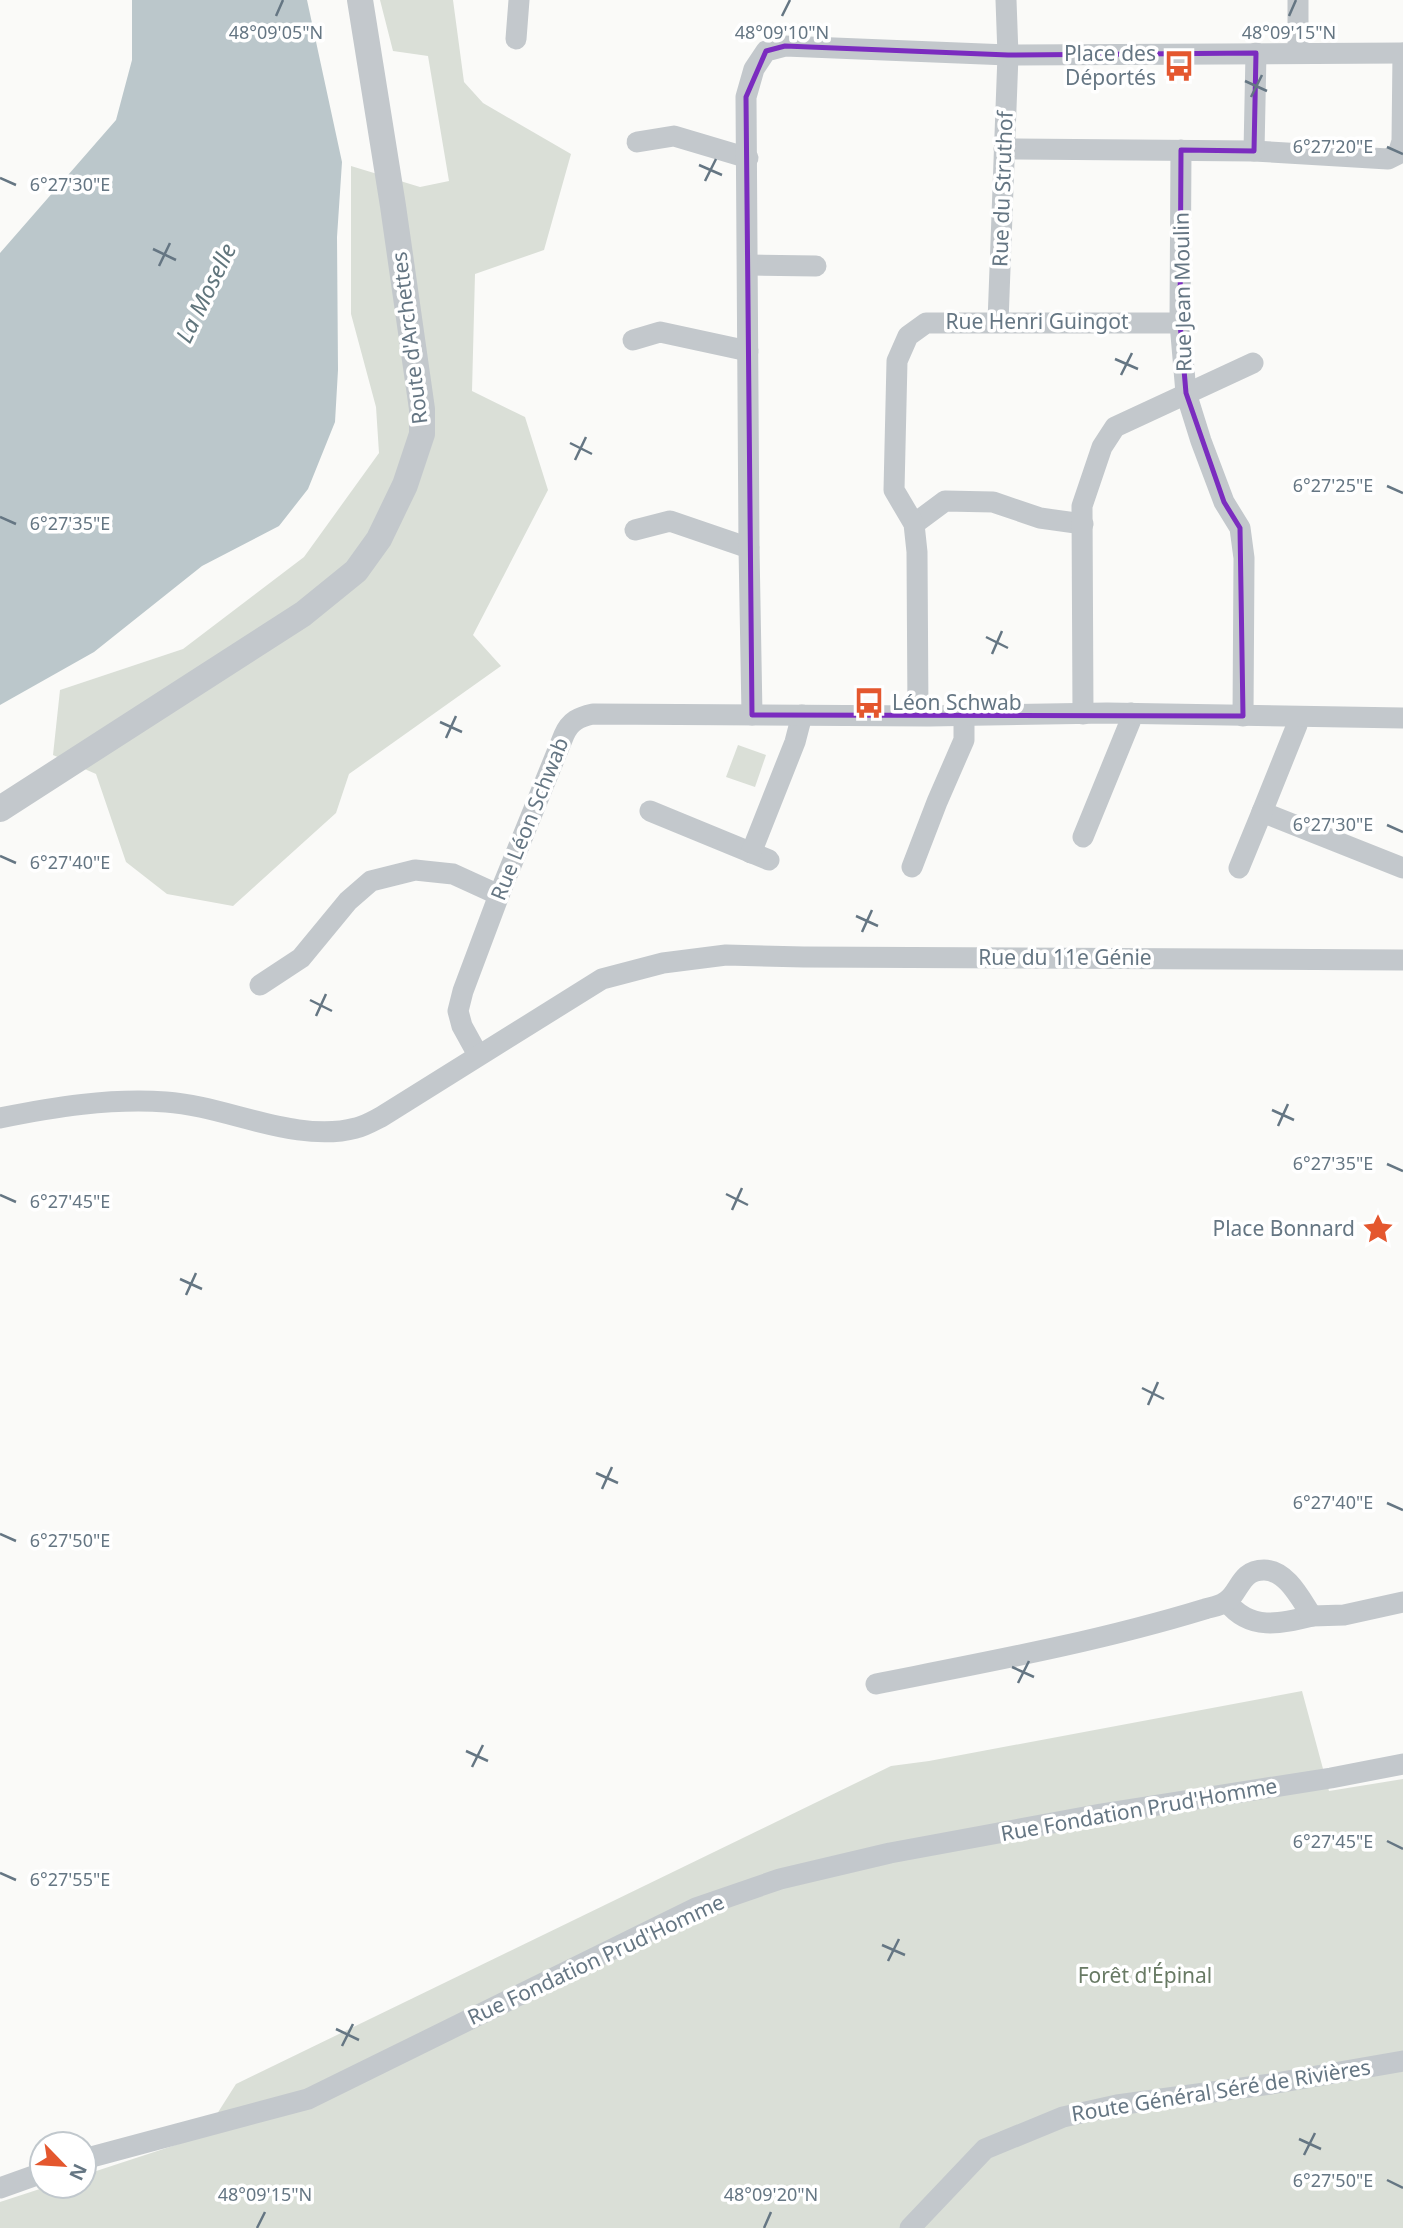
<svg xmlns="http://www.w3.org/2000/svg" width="1403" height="2228" font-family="'Noto Sans',sans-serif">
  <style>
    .green { fill: #dadfd7 }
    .water { fill: #bbc7cb }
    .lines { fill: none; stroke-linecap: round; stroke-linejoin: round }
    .minor { stroke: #c3c8cc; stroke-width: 21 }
    .tertiary { stroke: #c3c8cc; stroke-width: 26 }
    .marked { fill: none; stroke: #7b2cbf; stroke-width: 5; stroke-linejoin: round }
    .ticks { fill: none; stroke: #657683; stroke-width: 2.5 }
    .labels { text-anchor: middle; stroke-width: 7; stroke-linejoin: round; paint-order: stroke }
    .poi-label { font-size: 21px; fill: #657683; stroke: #fff; text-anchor: end }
    .street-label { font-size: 21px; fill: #657683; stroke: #fff }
    .park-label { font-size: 21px; fill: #687a64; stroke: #fff }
    .water-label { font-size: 23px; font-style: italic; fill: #60757c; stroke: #fff }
    .ticks-label { font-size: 18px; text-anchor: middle; fill: #657683; stroke: #fff; stroke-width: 7; stroke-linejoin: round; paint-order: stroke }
  </style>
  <rect width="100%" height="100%" fill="#fafaf8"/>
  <g class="green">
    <polygon points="380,0 453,0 464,82 483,103 571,154 544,250 475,274 472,391 525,417 548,490 473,635 501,666 349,774 336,813 233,906 167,894 126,862 96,774 53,755 60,690 183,649 304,557 379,453 376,407 351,314 351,166 420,187 449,181 428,56 393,51"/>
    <polygon points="738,745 766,755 755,787 726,777"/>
    <polygon points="1302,1691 1329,1791 1403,1779 1403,2228 0,2228 0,2202 49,2186 84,2186 84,2175 203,2136 236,2084 891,1766 929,1761"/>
  </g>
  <polygon class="water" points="132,0 307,0 342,162 337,237 338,370 335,422 308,489 279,526 202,566 94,652 0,705 0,253 116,120 132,60"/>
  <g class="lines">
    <g class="minor">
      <polyline points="1298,0 1298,53"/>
      <polyline points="516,39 519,0"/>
      <polyline points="637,142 674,136 748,158"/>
      <polyline points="1004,149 1254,151 1388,159 1398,154 1402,141 1403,53"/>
      <polyline points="1181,150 1180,323 1186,393 1201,441 1224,502 1240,528 1244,558 1243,716"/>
      <polyline points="1254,151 1256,53"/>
      <polyline points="748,265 816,266"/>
      <polyline points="998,322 1008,55 1006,0"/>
      <polyline points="633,340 660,332 748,351"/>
      <polyline points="914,524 945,501 993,502 1040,518 1083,524"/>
      <polyline points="635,530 670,521 749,548"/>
      <polyline points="1083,714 1082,506 1102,447 1115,427 1253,363"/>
      <polyline points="752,715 749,548 746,97 754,69 766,51 785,46 1008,55 1403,53"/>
      <polyline points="918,715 917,552 914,524 894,490 897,361 908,336 926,323 1180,323"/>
      <polyline points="1297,717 1297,725 1262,812 1403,868"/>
      <polyline points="650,811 769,860"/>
      <polyline points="1083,837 1130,722 1131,713"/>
      <polyline points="751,853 795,742 802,715"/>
      <polyline points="912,867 937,802 964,740 964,715"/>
      <polyline points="1239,868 1262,812"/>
      <polyline points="260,985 301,958 348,901 371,881 415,870 453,874 499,895"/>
      <path d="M 478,1055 L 462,1026 L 458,1011 L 463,991 L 499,895 L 564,735 C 570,721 579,717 593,714 L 929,716 L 1107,713 L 1403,718"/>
      <path d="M 0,1118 C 54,1107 110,1098 166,1102 C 226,1106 297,1144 356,1128 C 365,1126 373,1121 381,1117 L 602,979 L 663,963 L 726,955 L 804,957 L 1403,960"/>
      <path d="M 1227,1602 C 1250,1631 1280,1624 1312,1616"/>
      <path d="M 876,1684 C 987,1662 1097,1642 1205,1609 C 1211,1607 1220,1606 1225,1602 C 1240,1594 1239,1570 1264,1570 C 1287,1570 1301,1600 1312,1616 L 1344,1615 L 1403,1602"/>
      <polyline points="84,2159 308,2099 696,1908 780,1879 890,1853 1101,1814 1331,1778 1403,1764"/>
      <polyline points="0,2188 42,2173"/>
      <polyline points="910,2228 985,2149 1063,2117 1117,2105 1271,2084 1403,2061"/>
    </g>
    <polyline class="tertiary" points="0,809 303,614 356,571 379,539 405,485 422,434 422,409 393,206 360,0"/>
  </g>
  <path class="marked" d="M 785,46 L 1008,55 L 1256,53 L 1254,151 L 1181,150 L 1180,323 L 1186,393 L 1224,502 L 1240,528 L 1243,716 L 752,715 L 746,97 L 766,51 Z"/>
  <path class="ticks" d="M 276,16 L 283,0M 782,16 L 790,0M 1289,16 L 1296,0M 1245,81 L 1267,91M 1251,97 L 1262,75M 1387,147 L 1403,154M 699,165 L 722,175M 0,178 L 16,185M 705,181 L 716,159M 153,249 L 176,260M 159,266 L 170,243M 1115,359 L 1138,369M 1121,375 L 1132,353M 570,443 L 592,454M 575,460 L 586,437M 1387,486 L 1403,493M 0,517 L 16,524M 986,637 L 1008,648M 992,654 L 1002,631M 440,722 L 462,732M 446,738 L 456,716M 1387,825 L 1403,832M 0,856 L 16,863M 856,916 L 878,926M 862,932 L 872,910M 310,1000 L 332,1011M 316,1016 L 326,994M 1272,1110 L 1294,1120M 1278,1126 L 1288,1104M 1387,1164 L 1403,1171M 726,1194 L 748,1205M 0,1195 L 16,1202M 732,1210 L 742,1188M 180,1279 L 202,1289M 186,1295 L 196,1273M 1142,1388 L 1164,1399M 1148,1405 L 1158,1382M 596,1473 L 618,1483M 602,1489 L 612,1467M 1387,1503 L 1403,1510M 0,1534 L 16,1541M 1012,1667 L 1034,1677M 1018,1683 L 1029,1661M 466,1751 L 488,1761M 472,1767 L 483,1745M 1387,1841 L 1403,1849M 0,1873 L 16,1880M 882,1945 L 905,1955M 888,1961 L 899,1939M 336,2029 L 359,2040M 342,2046 L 353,2024M 1299,2139 L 1321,2149M 1304,2155 L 1315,2133M 1387,2180 L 1403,2188M 257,2228 L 265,2212M 764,2228 L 771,2212"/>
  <defs>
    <symbol id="bus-bare" viewBox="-9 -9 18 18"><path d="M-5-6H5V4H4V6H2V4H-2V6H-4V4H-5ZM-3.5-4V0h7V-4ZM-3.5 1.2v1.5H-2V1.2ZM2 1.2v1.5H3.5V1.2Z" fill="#e4572e" stroke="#fff" stroke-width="2.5" paint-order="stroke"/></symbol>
    <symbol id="sight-bare" viewBox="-9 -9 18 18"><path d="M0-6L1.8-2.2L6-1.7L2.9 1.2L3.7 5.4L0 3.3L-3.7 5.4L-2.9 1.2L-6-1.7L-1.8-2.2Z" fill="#e4572e" stroke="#fff" stroke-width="2.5" paint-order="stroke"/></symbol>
  </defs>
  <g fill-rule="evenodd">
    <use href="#bus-bare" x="1157" y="44" width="44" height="44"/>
    <use href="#bus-bare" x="847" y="681" width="44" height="44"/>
    <use href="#sight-bare" x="1356" y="1207" width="44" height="44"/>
  </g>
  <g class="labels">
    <g class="poi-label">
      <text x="1156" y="61">Place des<tspan x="1156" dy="24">Déportés</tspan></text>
      <text x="892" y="710" text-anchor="start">Léon Schwab</text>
      <text x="1355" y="1236">Place Bonnard</text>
    </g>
    <g class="street-label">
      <text transform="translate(1003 189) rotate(-88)" y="7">Rue du Struthof</text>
      <text transform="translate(1183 292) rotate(-91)" y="7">Rue Jean Moulin</text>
      <text x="1037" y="329">Rue Henri Guingot</text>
      <text transform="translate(410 338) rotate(-97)" y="7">Route d'Archettes</text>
      <text transform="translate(530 819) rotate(-68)" y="7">Rue Léon Schwab</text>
      <text x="1065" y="965">Rue du 11e Génie</text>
      <text transform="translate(1139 1810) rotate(-10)" y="7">Rue Fondation Prud'Homme</text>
      <text transform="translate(596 1960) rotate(-25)" y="7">Rue Fondation Prud'Homme</text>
      <text transform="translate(1221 2091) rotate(-9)" y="7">Route Général Séré de Rivières</text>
    </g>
    <g class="park-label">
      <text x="1145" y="1983">Forêt d'Épinal</text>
    </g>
    <g class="water-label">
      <text transform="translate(206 293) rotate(-64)" y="8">La Moselle</text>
    </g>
  </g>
  <g class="ticks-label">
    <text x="276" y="39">48°09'05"N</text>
    <text x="782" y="39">48°09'10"N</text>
    <text x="1289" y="39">48°09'15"N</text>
    <text x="1333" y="153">6°27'20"E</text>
    <text x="70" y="191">6°27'30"E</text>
    <text x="1333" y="492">6°27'25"E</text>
    <text x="70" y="530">6°27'35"E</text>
    <text x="1333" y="831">6°27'30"E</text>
    <text x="70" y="869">6°27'40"E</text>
    <text x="1333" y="1170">6°27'35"E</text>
    <text x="70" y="1208">6°27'45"E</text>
    <text x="1333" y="1509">6°27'40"E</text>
    <text x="70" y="1547">6°27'50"E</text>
    <text x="1333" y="1848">6°27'45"E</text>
    <text x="70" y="1886">6°27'55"E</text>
    <text x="1333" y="2187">6°27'50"E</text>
    <text x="265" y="2201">48°09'15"N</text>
    <text x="771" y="2201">48°09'20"N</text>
  </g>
  <g transform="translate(63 2165) rotate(115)"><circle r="33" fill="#ffffff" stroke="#c1c8cd" stroke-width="2"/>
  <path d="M0-5L12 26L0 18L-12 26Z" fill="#e4572e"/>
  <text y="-10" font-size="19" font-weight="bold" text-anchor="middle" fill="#657683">N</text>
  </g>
</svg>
